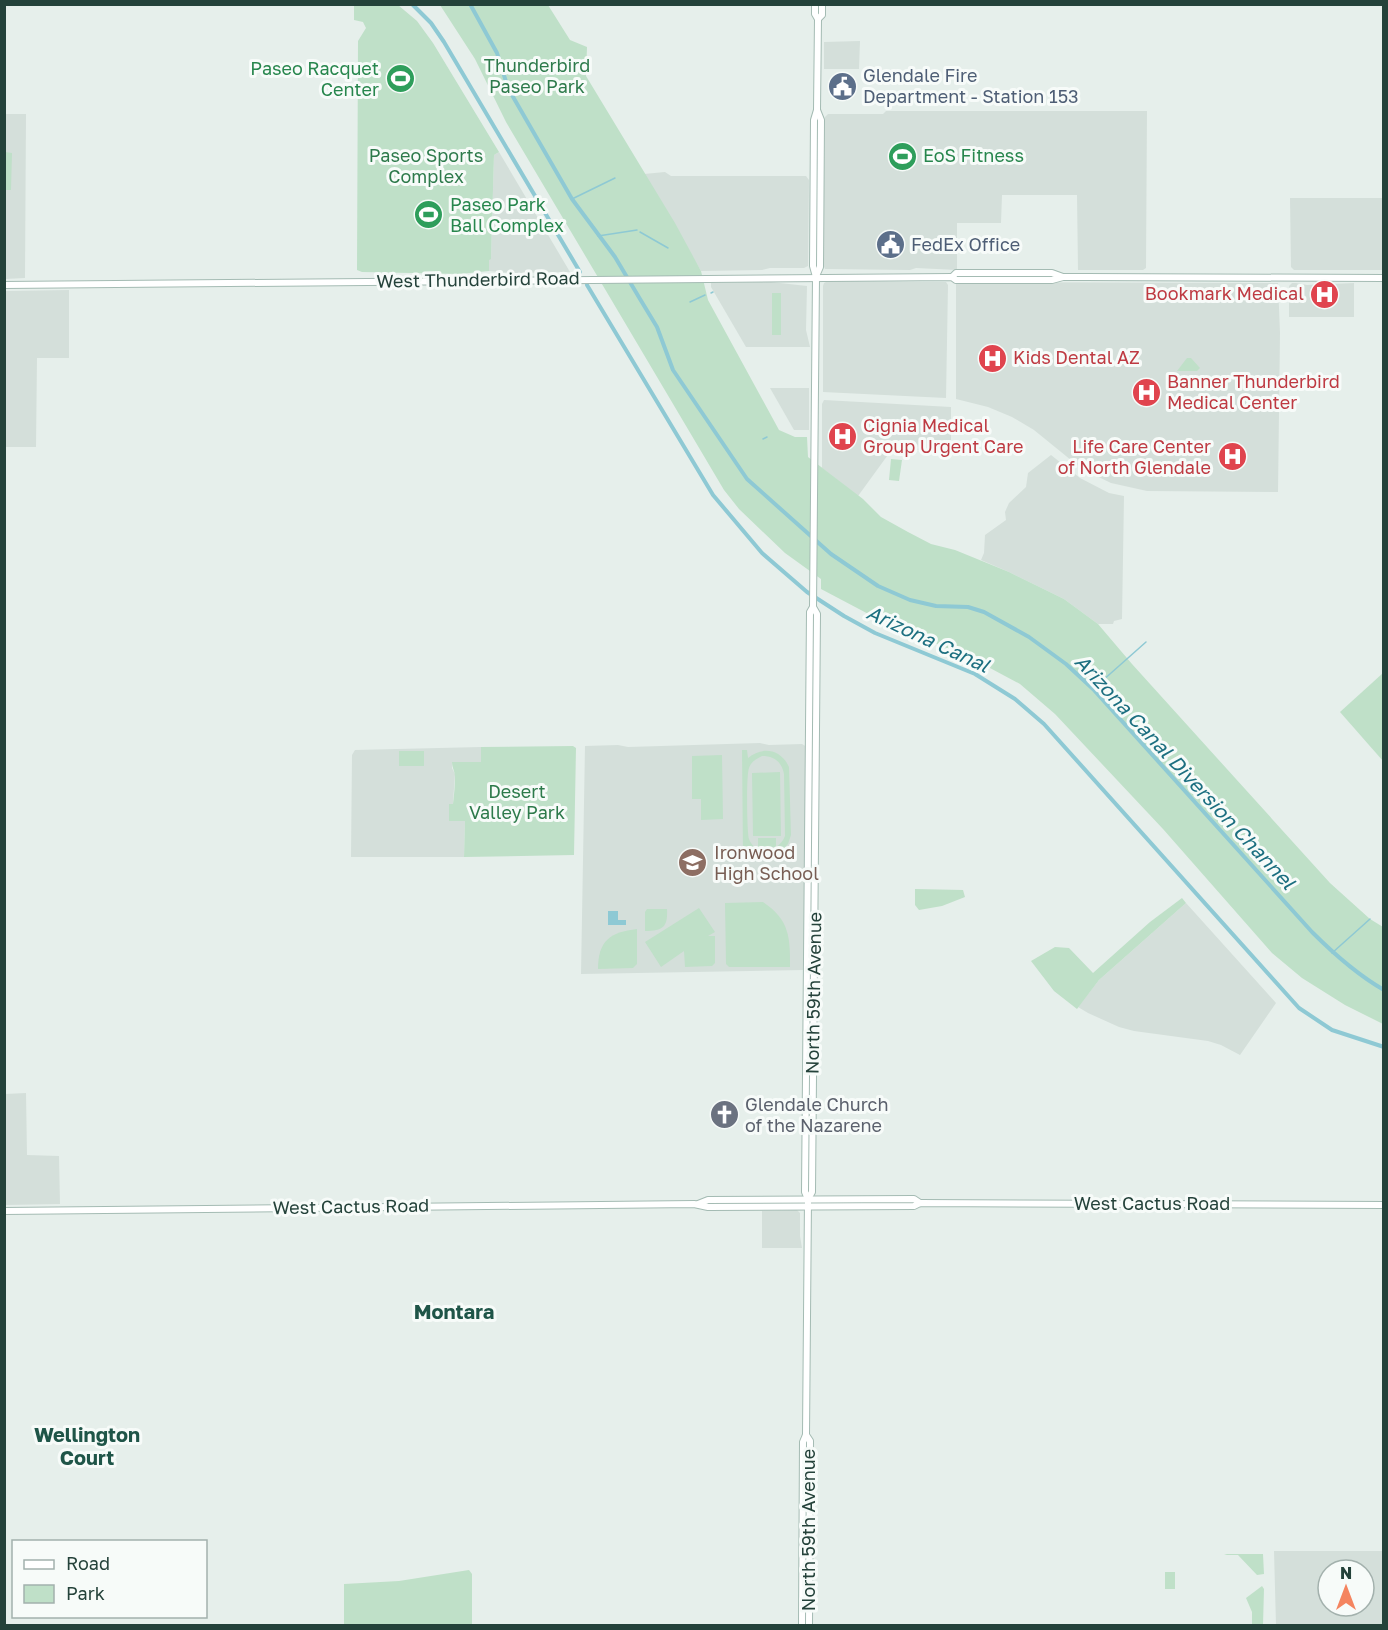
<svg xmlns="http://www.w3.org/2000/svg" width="1388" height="1630" font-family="'Golos Text',sans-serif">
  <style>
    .built { fill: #d4dfda; fill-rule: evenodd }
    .green { fill: #bfe0c8; fill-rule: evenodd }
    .water { fill: #8ec9d4 }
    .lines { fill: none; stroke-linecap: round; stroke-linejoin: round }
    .stream { stroke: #8ec9d4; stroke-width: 1.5 }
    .canal { stroke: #8ec9d4; stroke-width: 4 }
    .secondary-casing { stroke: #a4bbb3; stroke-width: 8 }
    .secondary { stroke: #fff; stroke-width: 6 }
    .labels { text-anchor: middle; stroke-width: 6; stroke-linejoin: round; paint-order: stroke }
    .park-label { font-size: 18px; fill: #2d7a4b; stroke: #f7fbf9 }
    .leisure-label { font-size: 18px; fill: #27864d; stroke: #f7fbf9; text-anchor: start }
    .service-label { font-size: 18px; fill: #4e5e75; stroke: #f7fbf9; text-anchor: start }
    .street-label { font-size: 18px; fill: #24423a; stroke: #f7fbf9 }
    .health-label { font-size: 18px; fill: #be3a42; stroke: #f7fbf9; text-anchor: start }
    .education-label { font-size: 18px; fill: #785e54; stroke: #f7fbf9; text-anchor: start }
    .worship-label { font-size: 18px; fill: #5b616d; stroke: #f7fbf9; text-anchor: start }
    .water-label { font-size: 20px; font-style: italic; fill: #1c6f80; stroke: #f7fbf9 }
    .neighbourhood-label { font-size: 20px; font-weight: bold; fill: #1f5548; stroke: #f7fbf9 }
  </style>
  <rect width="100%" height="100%" fill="#e6efeb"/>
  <g class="built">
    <polygon points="860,41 859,69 824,69 824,42"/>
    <polygon points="886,111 1147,111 1146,268 1143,270 1078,270 1077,195 1002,195 1001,223 957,223 957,270 916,268 910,270 825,269 823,264 825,117 828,114 883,114"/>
    <polygon points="4,114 26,114 25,278 5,279"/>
    <polygon points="499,152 570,272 510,273 489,271 489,259 491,259 494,155"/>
    <polygon points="665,172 671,176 806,176 809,180 808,266 804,268 770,268 762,270 701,271 644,174"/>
    <polygon points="1290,198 1383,198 1383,270 1294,270 1291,267"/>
    <polygon points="828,281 946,282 948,285 946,398 823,392 823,286 824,283"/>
    <polygon points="771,282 807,286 806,330 810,347 746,347 711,287 711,283"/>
    <polygon points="958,282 1278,283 1280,333 1278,492 1147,491 1111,483 1082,469 1034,430 1012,417 988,407 956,399 956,284"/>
    <polygon points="1296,283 1307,285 1354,283 1354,317 1289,317 1289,286 1292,283"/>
    <polygon points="69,290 69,358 37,358 36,447 5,447 5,291"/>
    <polygon points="770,388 809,388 809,430 794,430"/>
    <polygon points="824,400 951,407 951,450 897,450 890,452 858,496 822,468 822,404"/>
    <polygon points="1051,455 1080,478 1109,493 1124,496 1122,619 1114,621 1113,624 1098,624 1064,599 1009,572 981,560 984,553 985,535 1006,520 1005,512 1009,503 1026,487 1028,473"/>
    <polygon points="760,743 769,745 802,744 807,747 806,828 804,872 805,900 804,970 581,974 585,746 618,745 628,747"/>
    <polygon points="481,747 481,762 452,762 452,768 455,774 453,803 465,821 464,857 351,857 352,755 355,750"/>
    <polygon points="1186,903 1276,1003 1240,1055 1221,1045 1208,1041 1134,1031 1119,1027 1088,1013 1078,1007 1099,980"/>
    <polygon points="26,1093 27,1155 59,1156 60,1204 5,1205 5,1094"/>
    <polygon points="797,1210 800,1213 800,1236 802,1248 762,1248 762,1211"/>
    <path d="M 1274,1551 L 1383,1551 L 1383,1625 L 1276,1625 ZM 1328,1570 L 1364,1570 L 1364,1606 L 1328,1606 Z"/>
  </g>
  <g class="green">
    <polygon points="354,5 398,5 417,21 433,43 499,152 494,155 491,259 489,260 489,271 460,274 362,272 357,270 358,41 366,28 363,22 354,20"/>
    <polygon points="440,5 548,5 570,40 587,47 586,76 675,223 701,271 708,300 779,430 795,437 807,437 808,457 863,499 881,517 908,532 931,544 955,550 1009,572 1064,599 1098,624 1132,664 1330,883 1370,919 1383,927 1383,1024 1345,1005 1302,978 1272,953 1163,829 1055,714 1020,684 975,660 876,618 821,589 821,579 785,553 739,509 724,490 506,122 475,59"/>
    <polygon points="5,152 12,153 11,190 5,190"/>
    <rect x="772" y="293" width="9" height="42"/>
    <polygon points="1187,358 1191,358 1200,368 1197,371 1177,371"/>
    <polygon points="891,459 902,460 899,481 889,480"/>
    <polygon points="1383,673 1383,761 1340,712"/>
    <path d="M 573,746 L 576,748 L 574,855 L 464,857 L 465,821 L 449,821 L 449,804 L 453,804 C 454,795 455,786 455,777 C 455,771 452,768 452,762 L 481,762 L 481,747 Z"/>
    <path d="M 742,750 L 747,750 L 748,758 C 762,746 781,749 789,767 L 791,835 L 788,844 L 779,854 L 770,858 L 760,857 L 749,850 L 749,854 L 743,854 ZM 762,756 C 774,756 782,762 784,774 L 785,836 C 779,852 756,857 749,839 C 747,831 746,776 749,768 C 751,762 756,759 762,756 Z"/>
    <rect x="399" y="751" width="25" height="15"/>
    <polygon points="722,755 723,819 701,820 701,799 692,799 692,756"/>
    <polygon points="780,772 781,836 753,836 752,773"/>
    <rect x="758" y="838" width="18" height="9"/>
    <polygon points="915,889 963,890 965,897 942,906 919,910 915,905"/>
    <polygon points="1182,898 1186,903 1099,980 1077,1009 1054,991 1031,961 1055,947 1069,948 1093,973 1150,922"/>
    <path d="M 763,902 C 790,920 790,938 790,967 L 729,967 L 726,964 L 725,903 Z"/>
    <polygon points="699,908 715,932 708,936 715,936 715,963 712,966 685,967 684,951 661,967 645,942"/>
    <path d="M 647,909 L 667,909 C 668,927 663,931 645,931 L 645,912 Z"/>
    <path d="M 637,929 L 637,964 L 633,968 L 598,969 C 598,941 610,932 637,929 Z"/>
    <polygon points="1227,1554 1263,1554 1264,1574 1257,1575 1238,1555 1224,1555"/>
    <polygon points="469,1570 472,1574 472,1625 344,1625 344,1584 399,1581"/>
    <rect x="1165" y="1572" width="10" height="17"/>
    <polygon points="1262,1586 1264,1589 1263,1625 1252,1625 1252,1612 1246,1598"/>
  </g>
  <polygon class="water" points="608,911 618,911 618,920 626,920 626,925 608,925"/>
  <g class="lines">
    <g class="stream">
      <polyline points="572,199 615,178"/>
      <polyline points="640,232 668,248"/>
      <polyline points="598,236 637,230"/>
      <polyline points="711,293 713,292"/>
      <polyline points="690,302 705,295"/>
      <polyline points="763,439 767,437"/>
      <polyline points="1093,689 1146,642"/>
      <polyline points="1332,953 1370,919"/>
    </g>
    <g class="canal">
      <polyline points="412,4 431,23 444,42 580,272"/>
      <path d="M 470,4 L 497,53 L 508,88 L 516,102 L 572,199 L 615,257 L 640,299 L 657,327 L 673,370 L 747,479 L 831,554 L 878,586 L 910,600 L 936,606 L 968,607 L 984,612 L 1029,637 L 1066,664 L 1093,689 L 1312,932 C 1334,954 1356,974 1384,990"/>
      <polyline points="587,285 713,495 762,553 807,592 844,616 875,633 975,674 1015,699 1044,724 1299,1008 1332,1030 1384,1047"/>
    </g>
    <defs>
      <g id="secondary">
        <polyline points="815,4 815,14 818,19 817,110 821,120 820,267 816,276"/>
        <polyline points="818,19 822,15 822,4"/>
        <polyline points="952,277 956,273 1052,273 1063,277 1084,277 1384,278"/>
        <polyline points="4,285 952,277 956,280 1052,280 1063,277"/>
        <polyline points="808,1199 805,1192 810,612 813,607 816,277 813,266 814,120 817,110"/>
        <polyline points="698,1204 708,1200 914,1199 920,1203"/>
        <polyline points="4,1211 694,1204 708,1207 914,1206 920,1203 1384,1205"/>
        <polyline points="806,1435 810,1441 809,1626"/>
        <polyline points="802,1626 803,1442 806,1435 808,1199 812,1192 817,614 813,607"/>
      </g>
    </defs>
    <use href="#secondary" class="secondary-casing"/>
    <use href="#secondary" class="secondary"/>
  </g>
  <defs>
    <symbol id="stadium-disc" viewBox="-11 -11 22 22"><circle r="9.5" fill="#2e9e5b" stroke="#f7fbf9"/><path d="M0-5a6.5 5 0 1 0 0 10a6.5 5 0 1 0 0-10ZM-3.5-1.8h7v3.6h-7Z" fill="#fff"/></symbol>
    <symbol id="civic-disc" viewBox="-11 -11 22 22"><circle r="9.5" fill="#5c6f8a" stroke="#f7fbf9"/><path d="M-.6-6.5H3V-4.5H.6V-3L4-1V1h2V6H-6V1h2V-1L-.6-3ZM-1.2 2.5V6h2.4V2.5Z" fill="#fff"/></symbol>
    <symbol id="hospital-disc" viewBox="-11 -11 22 22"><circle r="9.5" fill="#e0444e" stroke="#f7fbf9"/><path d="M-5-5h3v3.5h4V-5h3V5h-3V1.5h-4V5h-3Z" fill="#fff"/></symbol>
    <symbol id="school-disc" viewBox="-11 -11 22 22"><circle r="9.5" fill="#8d6e63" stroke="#f7fbf9"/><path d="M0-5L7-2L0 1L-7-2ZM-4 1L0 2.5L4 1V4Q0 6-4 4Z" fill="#fff"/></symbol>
    <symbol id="church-disc" viewBox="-11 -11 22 22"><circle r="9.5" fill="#6b7280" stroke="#f7fbf9"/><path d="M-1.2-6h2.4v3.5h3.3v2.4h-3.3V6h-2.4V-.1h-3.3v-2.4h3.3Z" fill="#fff"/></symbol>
  </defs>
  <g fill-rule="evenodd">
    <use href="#stadium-disc" x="384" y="62" width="33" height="33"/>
    <use href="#civic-disc" x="826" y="70" width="33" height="33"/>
    <use href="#stadium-disc" x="886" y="140" width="33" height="33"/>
    <use href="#stadium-disc" x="412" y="198" width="33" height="33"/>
    <use href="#civic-disc" x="874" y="228" width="33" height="33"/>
    <use href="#hospital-disc" x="1308" y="278" width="33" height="33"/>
    <use href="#hospital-disc" x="976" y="342" width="33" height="33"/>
    <use href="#hospital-disc" x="1130" y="376" width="33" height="33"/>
    <use href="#hospital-disc" x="826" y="420" width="33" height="33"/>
    <use href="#hospital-disc" x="1216" y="440" width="33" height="33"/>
    <use href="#school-disc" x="676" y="846" width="33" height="33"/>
    <use href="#church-disc" x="708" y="1098" width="33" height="33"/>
  </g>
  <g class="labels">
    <g class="park-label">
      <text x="537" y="72">Thunderbird<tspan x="537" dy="21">Paseo Park</tspan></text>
      <text x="426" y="162">Paseo Sports<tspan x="426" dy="21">Complex</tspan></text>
      <text x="517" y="798">Desert<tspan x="517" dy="21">Valley Park</tspan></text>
    </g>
    <g class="leisure-label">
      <text x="379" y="75" text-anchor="end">Paseo Racquet<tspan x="379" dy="21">Center</tspan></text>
      <text x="923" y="162">EoS Fitness</text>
      <text x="450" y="211">Paseo Park<tspan x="450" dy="21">Ball Complex</tspan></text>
    </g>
    <g class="service-label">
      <text x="863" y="82">Glendale Fire<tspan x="863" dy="21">Department - Station 153</tspan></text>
      <text x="911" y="251">FedEx Office</text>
    </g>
    <g class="street-label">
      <text transform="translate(478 280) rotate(-1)" y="6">West Thunderbird Road</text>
      <text transform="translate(814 993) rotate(-89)" y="6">North 59th Avenue</text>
      <text x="1152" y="1210">West Cactus Road</text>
      <text transform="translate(351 1207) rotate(-1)" y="6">West Cactus Road</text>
      <text transform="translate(809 1530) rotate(-90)" y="6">North 59th Avenue</text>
    </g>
    <g class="health-label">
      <text x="1304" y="300" text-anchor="end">Bookmark Medical</text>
      <text x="1013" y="364">Kids Dental AZ</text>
      <text x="1167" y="388">Banner Thunderbird<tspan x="1167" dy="21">Medical Center</tspan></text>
      <text x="863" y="432">Cignia Medical<tspan x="863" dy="21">Group Urgent Care</tspan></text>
      <text x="1211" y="453" text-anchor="end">Life Care Center<tspan x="1211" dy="21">of North Glendale</tspan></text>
    </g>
    <g class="education-label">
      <text x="714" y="859">Ironwood<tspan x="714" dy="21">High School</tspan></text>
    </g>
    <g class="worship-label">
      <text x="745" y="1111">Glendale Church<tspan x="745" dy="21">of the Nazarene</tspan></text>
    </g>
    <g class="water-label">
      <text transform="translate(928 639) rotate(25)" y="7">Arizona Canal</text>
      <text transform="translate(1185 772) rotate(47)" y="7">Arizona Canal Diversion Channel</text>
    </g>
    <g class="neighbourhood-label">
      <text x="454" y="1319">Montara</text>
      <text x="87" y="1442">Wellington<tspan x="87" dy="23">Court</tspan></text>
    </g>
  </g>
  <rect width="1388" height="1630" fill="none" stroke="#24423a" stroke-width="12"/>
  <rect x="12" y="1540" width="195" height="78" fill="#f7fbf9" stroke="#a3b1ad" stroke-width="1.5"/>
  <rect x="24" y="1560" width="30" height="9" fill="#ffffff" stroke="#a3b1ad" stroke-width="1.5"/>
  <text x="66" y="1570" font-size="18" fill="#24423a">Road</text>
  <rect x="24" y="1585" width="30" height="18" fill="#bfe0c8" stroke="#a3b1ad" stroke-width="1.5"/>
  <text x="66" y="1600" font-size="18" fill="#24423a">Park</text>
  <g transform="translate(1346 1588)"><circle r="28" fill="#f7fbf9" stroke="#a3b1ad" stroke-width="1.5"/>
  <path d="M0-4.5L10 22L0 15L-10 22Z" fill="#f4845f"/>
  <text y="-9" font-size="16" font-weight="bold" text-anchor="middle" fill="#24423a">N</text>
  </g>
</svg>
